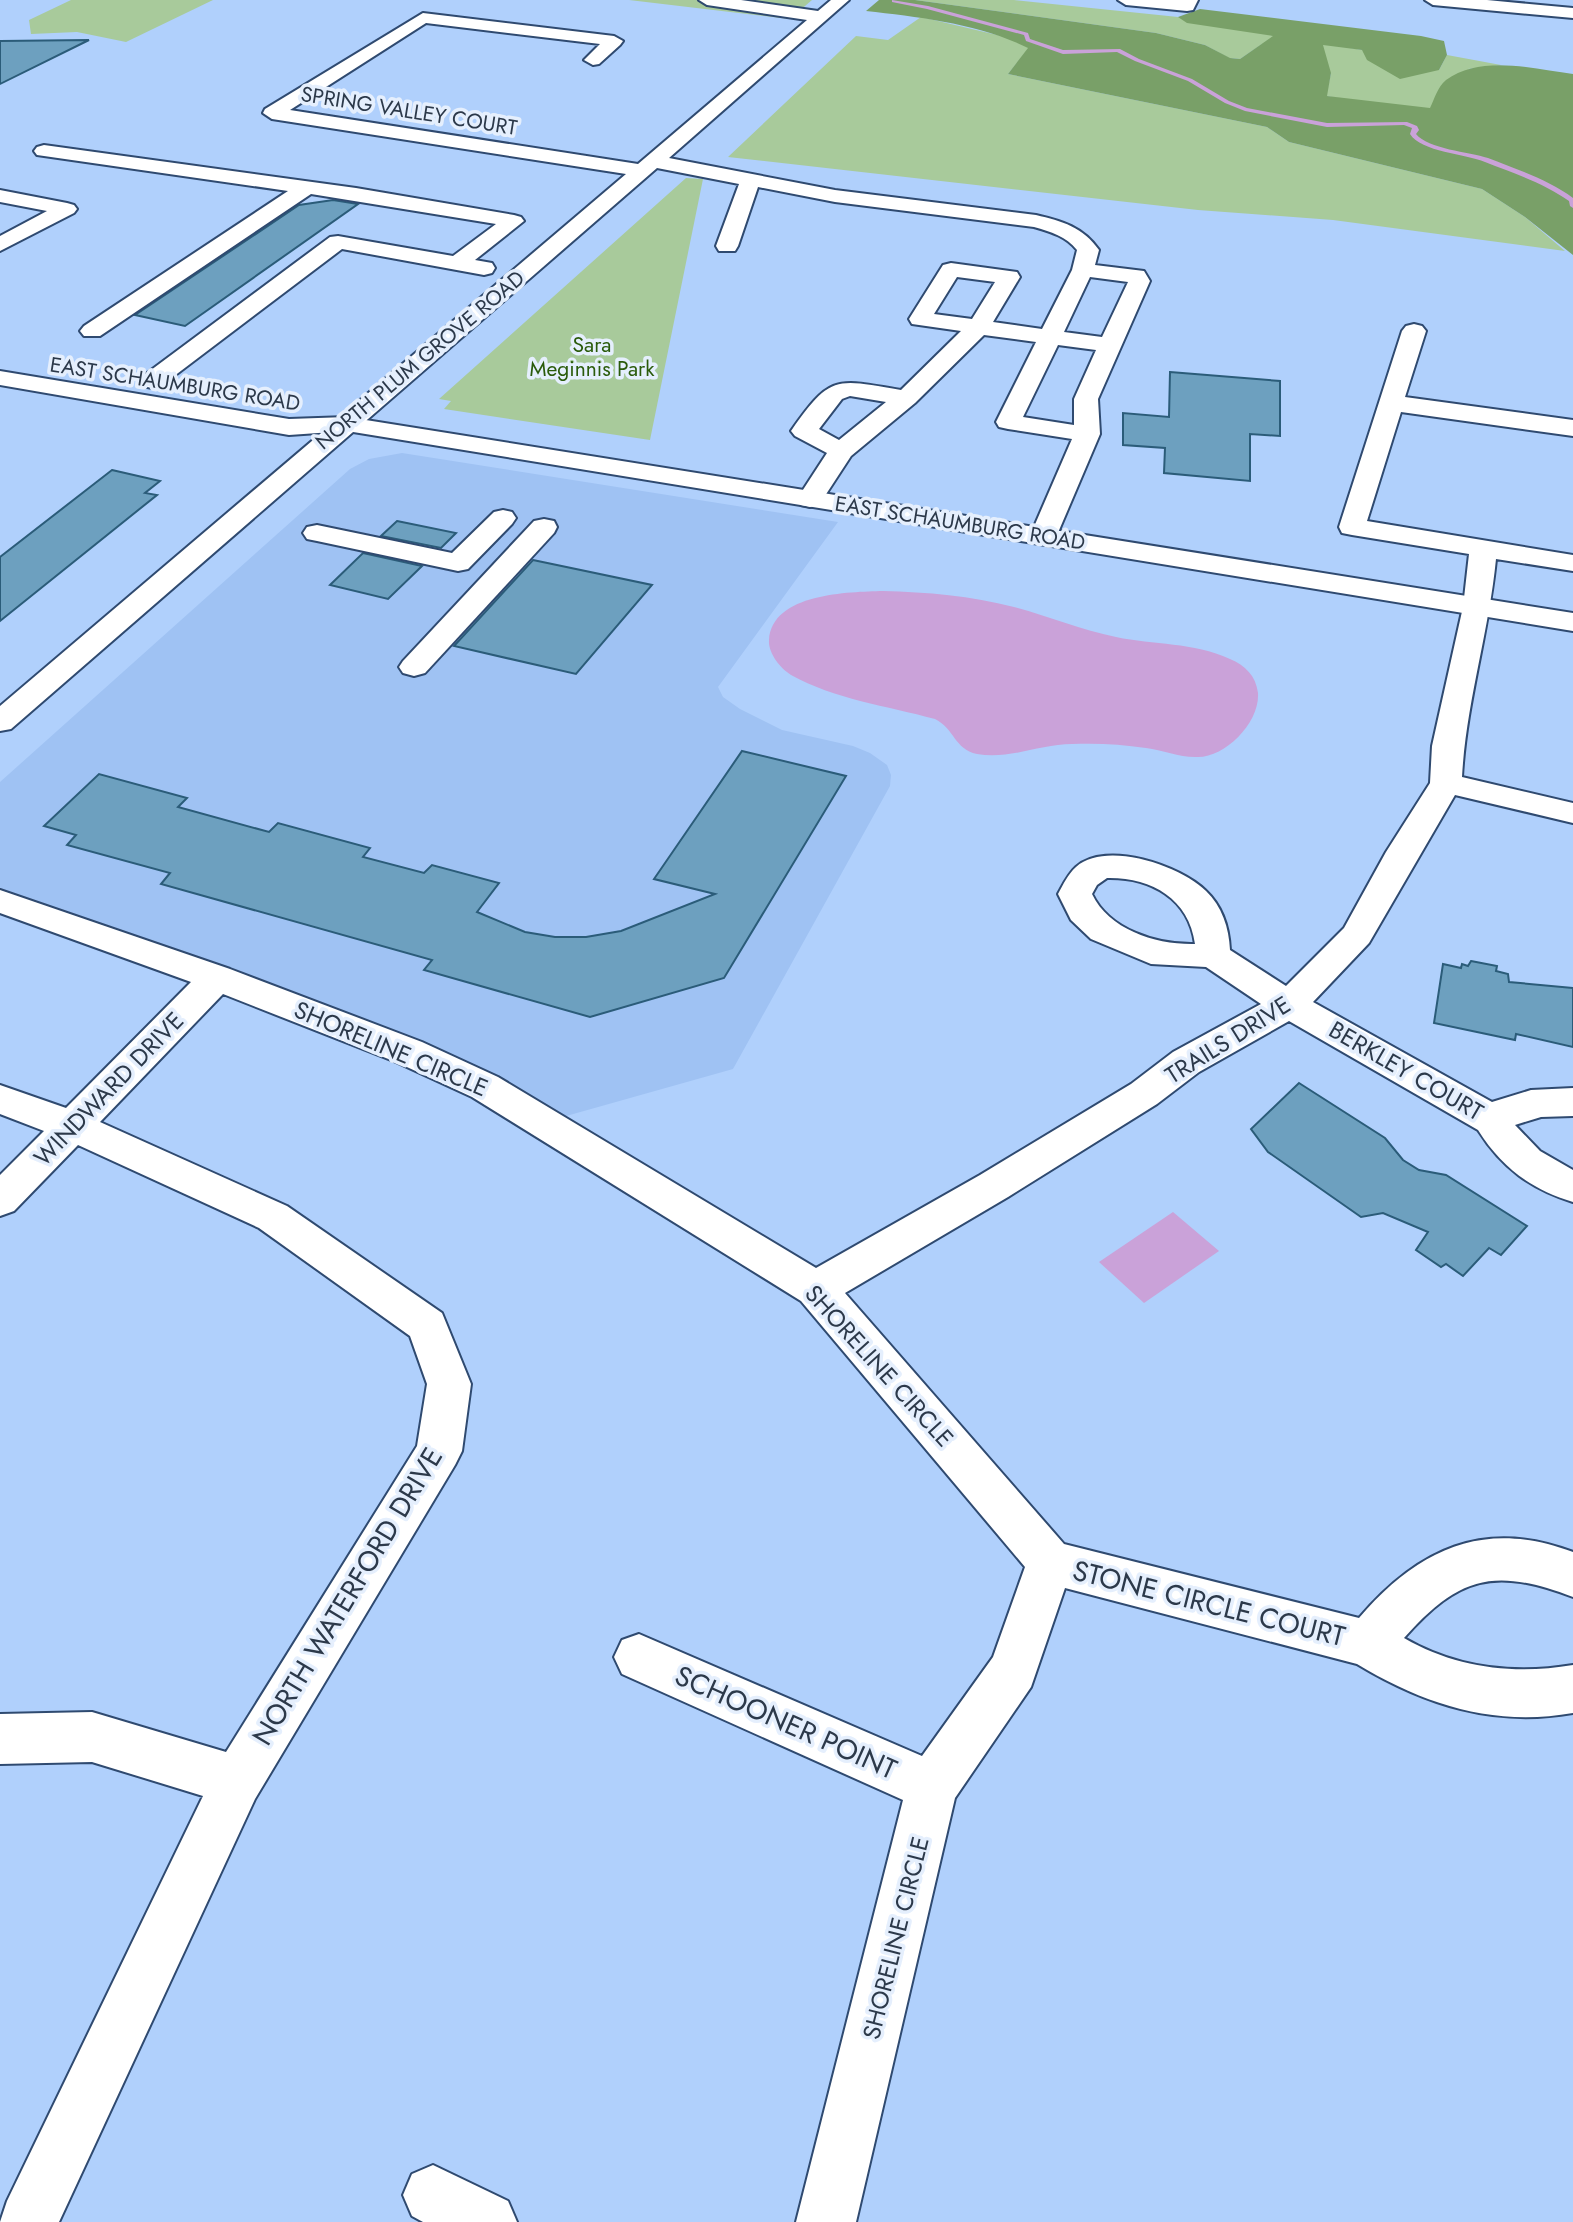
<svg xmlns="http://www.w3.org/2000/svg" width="1573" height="2222" font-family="Jost,sans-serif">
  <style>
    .built { fill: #9fc2f3 }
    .green { fill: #a8ca9b }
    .forest { fill: #79a068 }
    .water { fill: #caa2d9 }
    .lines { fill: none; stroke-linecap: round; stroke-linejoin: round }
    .stream { fill: #caa2d9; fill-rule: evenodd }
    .building { fill: #6da0bf; stroke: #2b5c79; stroke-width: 2 }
    .minor-casing { stroke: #2f4a70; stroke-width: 4 }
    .major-casing { stroke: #2f4a70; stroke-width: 4 }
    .minor { fill: #fff; fill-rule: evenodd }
    .major { fill: #fff; fill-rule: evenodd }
    .labels { text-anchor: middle; stroke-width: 7; stroke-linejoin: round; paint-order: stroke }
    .far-street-label { font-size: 21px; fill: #2c394a; stroke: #e5effd }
    .far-park-label { font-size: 21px; fill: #2a5b0b; stroke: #e5effd }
    .street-label { font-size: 24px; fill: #2c394a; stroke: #e5effd }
    .near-street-label { font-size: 28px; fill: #2c394a; stroke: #e5effd }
  </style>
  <rect width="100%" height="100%" fill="#b0d0fc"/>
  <polygon class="built" points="402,453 838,522 718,687 723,697 740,709 782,730 853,746 870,753 887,765 891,775 890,786 733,1069 552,1120 0,899 0,782 350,469 369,459"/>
  <g class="green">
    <polygon points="71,0 213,0 126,42 77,32 31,34 29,20"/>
    <polygon points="629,0 812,0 790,19"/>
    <polygon points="915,0 1014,0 1178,17 1362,50 1439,70 1447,55 1501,65 1468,69 1573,138 1326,96 1331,73 1262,44 1240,59 1229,58 1205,45 1156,33"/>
    <polygon points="921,17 1010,38 1029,48 1008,74 1267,127 1289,142 1482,189 1525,217 1565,251 1333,220 1198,210 728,157 856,36 888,40"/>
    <polygon points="686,178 703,179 650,440 444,409 451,401 439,399"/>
  </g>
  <path class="forest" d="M 879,0 L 915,0 L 1156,33 L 1205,45 L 1230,58 L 1240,59 L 1273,36 L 1187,23 L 1178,17 L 1200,9 L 1421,36 L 1444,41 L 1447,55 L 1439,70 L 1400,79 L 1367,60 L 1362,50 L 1323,45 L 1331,73 L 1327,96 L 1430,108 C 1435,98 1437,88 1446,80 C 1481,54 1534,69 1573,74 L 1573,255 L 1525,217 L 1482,189 L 1289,142 L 1267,127 L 1008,74 L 1028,48 C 980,24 920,17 866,11 Z"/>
  <g class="water">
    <path d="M 883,591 C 927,592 971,596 1014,607 C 1048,616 1081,630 1116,637 C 1154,645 1193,642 1230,659 C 1245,665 1256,676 1258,693 C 1260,722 1226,757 1198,757 C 1181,758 1163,750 1146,748 C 1121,744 1096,743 1072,744 C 1040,744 1009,760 977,754 C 954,749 955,729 935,719 C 887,706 834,699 791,675 C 780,668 768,653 769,640 C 772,593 849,592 883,591 Z"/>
    <polygon points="1173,1212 1219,1251 1144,1303 1099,1262"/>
  </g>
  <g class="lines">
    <path class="stream" d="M 892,0 L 928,6 L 1028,33 L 1030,39 L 1063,50 L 1120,49 L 1139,59 L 1192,79 L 1229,101 L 1247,108 L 1327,123 L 1407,122 L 1417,126 L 1419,130 L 1416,134 C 1428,149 1469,152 1488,158 C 1516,169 1549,180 1573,198 L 1573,208 L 1570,206 L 1569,201 C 1544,183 1513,173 1485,162 C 1466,154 1421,152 1410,134 L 1412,128 L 1404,125 L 1327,127 L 1245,111 L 1225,103 L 1188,81 L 1135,61 L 1117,52 L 1063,54 L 1026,41 L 1024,35 L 927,9 L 892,2 Z"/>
  </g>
  <g class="building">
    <polygon points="89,40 0,84 0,41"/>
    <polygon points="333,200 358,204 185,326 135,315 299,205"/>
    <polygon points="1170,372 1280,381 1280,436 1250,434 1250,481 1164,473 1165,448 1123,445 1123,413 1169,417"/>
    <polygon points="112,470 160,481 145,493 157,495 0,621 0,557"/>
    <polygon points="397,521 456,533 441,548 381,536"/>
    <polygon points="363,553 422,566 388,599 330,585"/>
    <polygon points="533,560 652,585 576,674 454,646"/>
    <polygon points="742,751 846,776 724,978 590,1017 424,970 432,960 161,884 170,873 67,845 76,835 44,826 99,774 187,798 178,807 269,832 278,823 370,848 363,857 424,873 432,865 499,883 477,912 525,932 555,937 586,937 621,931 715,894 654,879"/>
    <polygon points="1471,961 1497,966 1496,971 1508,974 1509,982 1573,988 1573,1047 1516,1034 1515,1040 1434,1023 1443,964 1461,968 1462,964 1468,966"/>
    <polygon points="1299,1083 1385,1138 1403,1160 1419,1170 1446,1175 1527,1226 1501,1255 1489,1248 1463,1276 1446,1264 1441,1267 1416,1250 1428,1232 1383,1213 1361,1217 1268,1152 1251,1129"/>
  </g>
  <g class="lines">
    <defs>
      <g id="minor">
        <path d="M 699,0 L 741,0 L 818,11 L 831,0 L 849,0 L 669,158 L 835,190 L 1036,215 C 1062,221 1083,227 1099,250 L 1095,265 L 1144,271 L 1150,281 L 1098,399 L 1100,434 L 1054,542 L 1044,544 L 1034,542 L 1030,536 L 1072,439 L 1008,429 L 999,427 L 996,422 L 1036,342 L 984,335 L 915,403 L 851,456 L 819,505 L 810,507 L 801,505 L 797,499 L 827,453 L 795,436 L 791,431 C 831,374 835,379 901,390 L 961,331 L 912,324 L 909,319 L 943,265 L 951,263 L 1017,272 L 1020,277 L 993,322 L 1042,329 L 1072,270 L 1077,250 C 1066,236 1051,232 1034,227 L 835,202 L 758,187 L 738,246 L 735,251 L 719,251 L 716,246 L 739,184 L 657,168 L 11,729 L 0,731 L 0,706 L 626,174 L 272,119 L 263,113 L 265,109 L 423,13 L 614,36 L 623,41 L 620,45 L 599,64 L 593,65 L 584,60 L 600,44 L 426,23 L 290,110 L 638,164 L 807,20 L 707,5 ZM 957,277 L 995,282 L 972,319 L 934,314 ZM 1090,277 L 1128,282 L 1102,337 L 1064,332 ZM 1058,345 L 1096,350 L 1074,399 L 1074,425 L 1023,417 ZM 850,396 L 886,402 L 839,440 L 819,429 L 842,399 Z"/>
        <polygon points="1118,0 1198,0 1193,10 1187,11 1126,5"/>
        <polygon points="1425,0 1487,0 1573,8 1573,18 1433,5"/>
        <polygon points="44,145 356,188 514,215 521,217 524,221 475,260 492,263 495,268 492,273 484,275 342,249 161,386 152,388 143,386 140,381 143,376 330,237 338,236 453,256 496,224 311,194 100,336 84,336 80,331 84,326 288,191 37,155 34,151 37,147"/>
        <polygon points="0,190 67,203 74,205 77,209 74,213 0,251 0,236 47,211 0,202"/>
        <path d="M 1414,324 L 1422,326 L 1426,331 L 1405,397 L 1573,420 L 1573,436 L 1401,412 L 1367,521 L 1573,555 L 1573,571 L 1496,559 C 1489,632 1466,703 1462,777 L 1573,803 L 1573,823 L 1455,795 L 1369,943 L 1313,1002 L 1492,1102 L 1531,1090 L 1573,1088 L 1573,1116 L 1541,1117 L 1515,1125 L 1540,1151 L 1573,1170 L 1573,1202 C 1531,1189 1502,1168 1478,1130 L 1289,1021 L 1199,1072 L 1157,1104 L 1008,1197 L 845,1293 L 1064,1544 L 1359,1618 C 1418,1549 1484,1518 1573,1552 L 1573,1597 C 1494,1567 1459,1576 1404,1638 C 1456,1668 1514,1675 1573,1665 L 1573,1713 C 1494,1727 1425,1705 1357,1664 L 1065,1588 L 1031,1687 L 955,1798 L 856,2222 L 796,2222 L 903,1800 L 622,1674 L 614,1657 L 622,1640 L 639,1634 L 922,1756 L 993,1657 L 1025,1567 L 801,1301 L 472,1097 L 396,1062 L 223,994 L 100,1122 L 287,1206 L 442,1313 L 471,1384 L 462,1451 L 455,1465 L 255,1799 L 59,2222 L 0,2222 L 7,2201 L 203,1796 L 92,1762 L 0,1764 L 0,1714 L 92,1712 L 226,1752 L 417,1446 L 427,1384 L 410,1336 L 259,1228 L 78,1145 L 14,1211 L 0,1216 L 0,1175 L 44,1131 L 0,1114 L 0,1085 L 66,1108 L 191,982 L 0,913 L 0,890 L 230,969 L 422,1042 L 498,1077 L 816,1268 L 980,1175 L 1131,1084 L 1173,1052 L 1261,1004 L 1206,967 L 1151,964 L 1091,939 L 1071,920 L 1058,894 C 1063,885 1068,874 1076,867 C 1106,840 1181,866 1206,891 C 1222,906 1229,928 1230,950 L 1286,986 L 1344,928 L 1386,852 L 1430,783 L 1432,746 L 1463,607 L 1469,554 L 1352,535 L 1342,533 L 1339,527 L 1402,331 L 1406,326 ZM 1107,878 C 1150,877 1189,898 1195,944 C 1157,945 1109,930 1092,894 L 1097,885 Z"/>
        <polygon points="503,510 512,512 516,518 512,524 468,569 458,571 317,541 307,539 303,533 307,527 317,525 452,553 494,512"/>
        <polygon points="544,519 554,521 557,527 554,533 425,673 414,676 403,673 399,667 403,661 534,521"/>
        <polygon points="433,2165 508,2201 517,2222 423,2222 412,2216 403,2195 412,2174"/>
      </g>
      <polygon id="major" points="0,371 289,419 347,417 1573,613 1573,631 347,431 289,435 0,385"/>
    </defs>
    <use href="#minor" class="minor-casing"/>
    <use href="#major" class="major-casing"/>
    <use href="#minor" class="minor"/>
    <use href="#major" class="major"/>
  </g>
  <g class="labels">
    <g class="far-street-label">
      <text transform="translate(409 111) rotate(9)" y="7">SPRING VALLEY COURT</text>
      <text transform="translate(420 360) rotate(-40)" y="7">NORTH PLUM GROVE ROAD</text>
      <text transform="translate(175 384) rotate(9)" y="7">EAST SCHAUMBURG ROAD</text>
      <text transform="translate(960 523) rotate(9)" y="7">EAST SCHAUMBURG ROAD</text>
    </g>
    <g class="far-park-label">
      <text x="592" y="352">Sara<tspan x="592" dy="24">Meginnis Park</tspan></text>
    </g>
    <g class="street-label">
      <text transform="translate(1228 1040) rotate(-32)" y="8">TRAILS DRIVE</text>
      <text transform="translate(391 1049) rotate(23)" y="8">SHORELINE CIRCLE</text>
      <text transform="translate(1406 1071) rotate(30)" y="8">BERKLEY COURT</text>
      <text transform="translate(109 1089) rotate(-46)" y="8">WINDWARD DRIVE</text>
      <text transform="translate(879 1366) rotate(48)" y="8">SHORELINE CIRCLE</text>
      <text transform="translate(896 1938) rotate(-76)" y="8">SHORELINE CIRCLE</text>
    </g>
    <g class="near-street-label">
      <text transform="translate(347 1596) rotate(-59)" y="10">NORTH WATERFORD DRIVE</text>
      <text transform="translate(1209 1603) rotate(14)" y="10">STONE CIRCLE COURT</text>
      <text transform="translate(786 1722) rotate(24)" y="10">SCHOONER POINT</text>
    </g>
  </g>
</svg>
